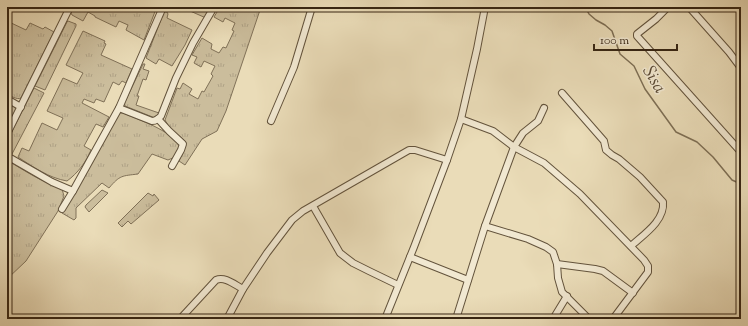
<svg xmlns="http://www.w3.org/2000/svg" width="748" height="326" font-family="'Sorts Mill Goudy',serif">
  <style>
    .grass { fill: url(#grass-tufts); stroke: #807158 }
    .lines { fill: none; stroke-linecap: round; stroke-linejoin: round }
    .stream { stroke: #7d6e54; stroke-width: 1.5 }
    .minor-casing { stroke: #63533c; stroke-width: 8 }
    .minor { stroke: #f1e8d1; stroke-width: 6 }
    .labels { text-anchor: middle; stroke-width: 3; stroke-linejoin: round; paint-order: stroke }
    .water-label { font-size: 18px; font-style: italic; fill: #5a4934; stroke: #f1e8d1 }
  </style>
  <defs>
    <pattern id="grass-tufts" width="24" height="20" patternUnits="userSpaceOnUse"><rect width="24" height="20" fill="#cbbd9c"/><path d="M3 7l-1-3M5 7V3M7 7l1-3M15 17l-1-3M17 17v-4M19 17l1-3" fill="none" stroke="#afa286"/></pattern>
  </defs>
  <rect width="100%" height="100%" fill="#eadcb8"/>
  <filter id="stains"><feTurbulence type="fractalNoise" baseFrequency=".005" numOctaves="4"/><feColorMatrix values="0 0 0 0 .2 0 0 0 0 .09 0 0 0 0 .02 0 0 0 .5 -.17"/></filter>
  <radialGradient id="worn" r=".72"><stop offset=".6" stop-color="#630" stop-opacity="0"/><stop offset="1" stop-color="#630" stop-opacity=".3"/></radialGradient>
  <g class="grass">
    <polygon points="75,7 153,7 156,9 144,40 126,30 128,25 119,21 116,27 95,17 95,16 88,12 83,21 72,15 71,13"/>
    <polygon points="181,7 212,7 206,18"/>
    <polygon points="220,7 261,7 226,111 217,131 202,139 185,165 179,161 186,143 184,140 170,129 165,120 177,88 180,89 183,83 192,89 189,94 198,99 202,91 204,92 213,76 211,74 215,66 204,61 201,67 194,63 197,57 192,55 202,38 212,44 211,49 219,53 223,47 226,48 234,31 232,30 235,23 225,18 223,22 214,17"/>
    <polygon points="164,12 167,12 168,14 167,18 192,30 185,45 172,66 159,59 156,64 146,58"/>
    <path d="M 7,21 L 26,30 L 30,23 L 43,29 L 45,27 L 54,32 L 21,98 C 17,100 11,96 7,94 Z"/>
    <polygon points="68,21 76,24 76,26 45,90 35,86 67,22"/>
    <path d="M 83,31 L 105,41 L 104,43 L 106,44 L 101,55 L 132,69 L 126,83 L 122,81 L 119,85 L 113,82 L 104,102 L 96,99 L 94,103 L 84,99 L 82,103 L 109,117 L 103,127 L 96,124 L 84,146 L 91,150 C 86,162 78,173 67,181 C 49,178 33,167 18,157 L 22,148 L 29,151 L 42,123 L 57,130 L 63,118 L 47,111 L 63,78 L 77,84 L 83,73 L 66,65 Z"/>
    <polygon points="143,64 145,64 143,69 149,71 146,80 143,79 137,96 139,96 136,105 159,113 158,116 155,118 125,106 124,104"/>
    <polygon points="34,88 44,93 12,154 7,150 7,141"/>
    <path d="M 7,103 C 10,104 15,106 16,110 L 7,127 Z"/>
    <path d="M 120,113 L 123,113 C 139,120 171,130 179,146 L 175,157 L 168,160 L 152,154 L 138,174 C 122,176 120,175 109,188 L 102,183 L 76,208 L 76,218 L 74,220 L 62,213 L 118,115 Z"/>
    <path d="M 7,160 C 25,171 42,182 62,189 L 64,196 L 58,211 L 26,261 L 7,279 Z"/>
    <polygon points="102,190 108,193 89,212 85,207 86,205"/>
    <polygon points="148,193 153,196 154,194 159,200 131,224 128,221 122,227 118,223"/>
  </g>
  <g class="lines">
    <polyline class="stream" points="585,7 589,14 596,20 605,25 612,31 620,54 634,66 645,89 676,132 697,142 713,157 732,180 741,184"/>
    <defs>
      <g id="minor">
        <polyline points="668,7 656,19 637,34 637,36 740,151"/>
        <polyline points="689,7 729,52 741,68"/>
        <path d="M 562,93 L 604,141 L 606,150 L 612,155 L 619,159 L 640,177 L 663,202 C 665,221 643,235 631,246"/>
        <polyline points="7,99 21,107"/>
        <path d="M 119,108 L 152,121 C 156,121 158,119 161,116 L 176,78 L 193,43 L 214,7"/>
        <polyline points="158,119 169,131 183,144 181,150 172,166"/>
        <polyline points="461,119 493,131 514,147 544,163 580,194 644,260 648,266 648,272 613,319"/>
        <polyline points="271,121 294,67 312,7"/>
        <polyline points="7,134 70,7"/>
        <polyline points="7,156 52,182 73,191 119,108 163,7"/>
        <polyline points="313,206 340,253 353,263 369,271 398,285"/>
        <polyline points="62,209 73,191"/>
        <polyline points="485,226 528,239 546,247 553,252 557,264 558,278 562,292 589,319"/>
        <polyline points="410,257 468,280"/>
        <polyline points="557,264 595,269 603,271 633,293"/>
        <polyline points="130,319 133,319"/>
        <path d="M 180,319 L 216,280 C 225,276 235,285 243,289"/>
        <polyline points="227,319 243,289 267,253 292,220 303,211 409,150 415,150 447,160"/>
        <polyline points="385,319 414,247 447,160 461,119 477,49 485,7"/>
        <polyline points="456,319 485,226 514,147 523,133 538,121 544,108"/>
        <polyline points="553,319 567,296"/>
      </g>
    </defs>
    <use href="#minor" class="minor-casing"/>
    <use href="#minor" class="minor"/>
  </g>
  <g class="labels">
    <g class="water-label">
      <text transform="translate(655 79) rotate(59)" y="6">Sisa</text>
    </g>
  </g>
  <rect width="748" height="326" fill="none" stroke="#eadcb8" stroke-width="24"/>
  <rect x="8" y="8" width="732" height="310" fill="none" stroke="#362513" stroke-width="2"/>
  <rect x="12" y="12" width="724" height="302" fill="none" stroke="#362513"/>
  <path d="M594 44v6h83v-6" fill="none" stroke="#362513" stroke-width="2"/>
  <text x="600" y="44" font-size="12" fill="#362513" stroke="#f1e8d1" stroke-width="3" paint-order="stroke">100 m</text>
  <rect width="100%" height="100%" filter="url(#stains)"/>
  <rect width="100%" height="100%" fill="url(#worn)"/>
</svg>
